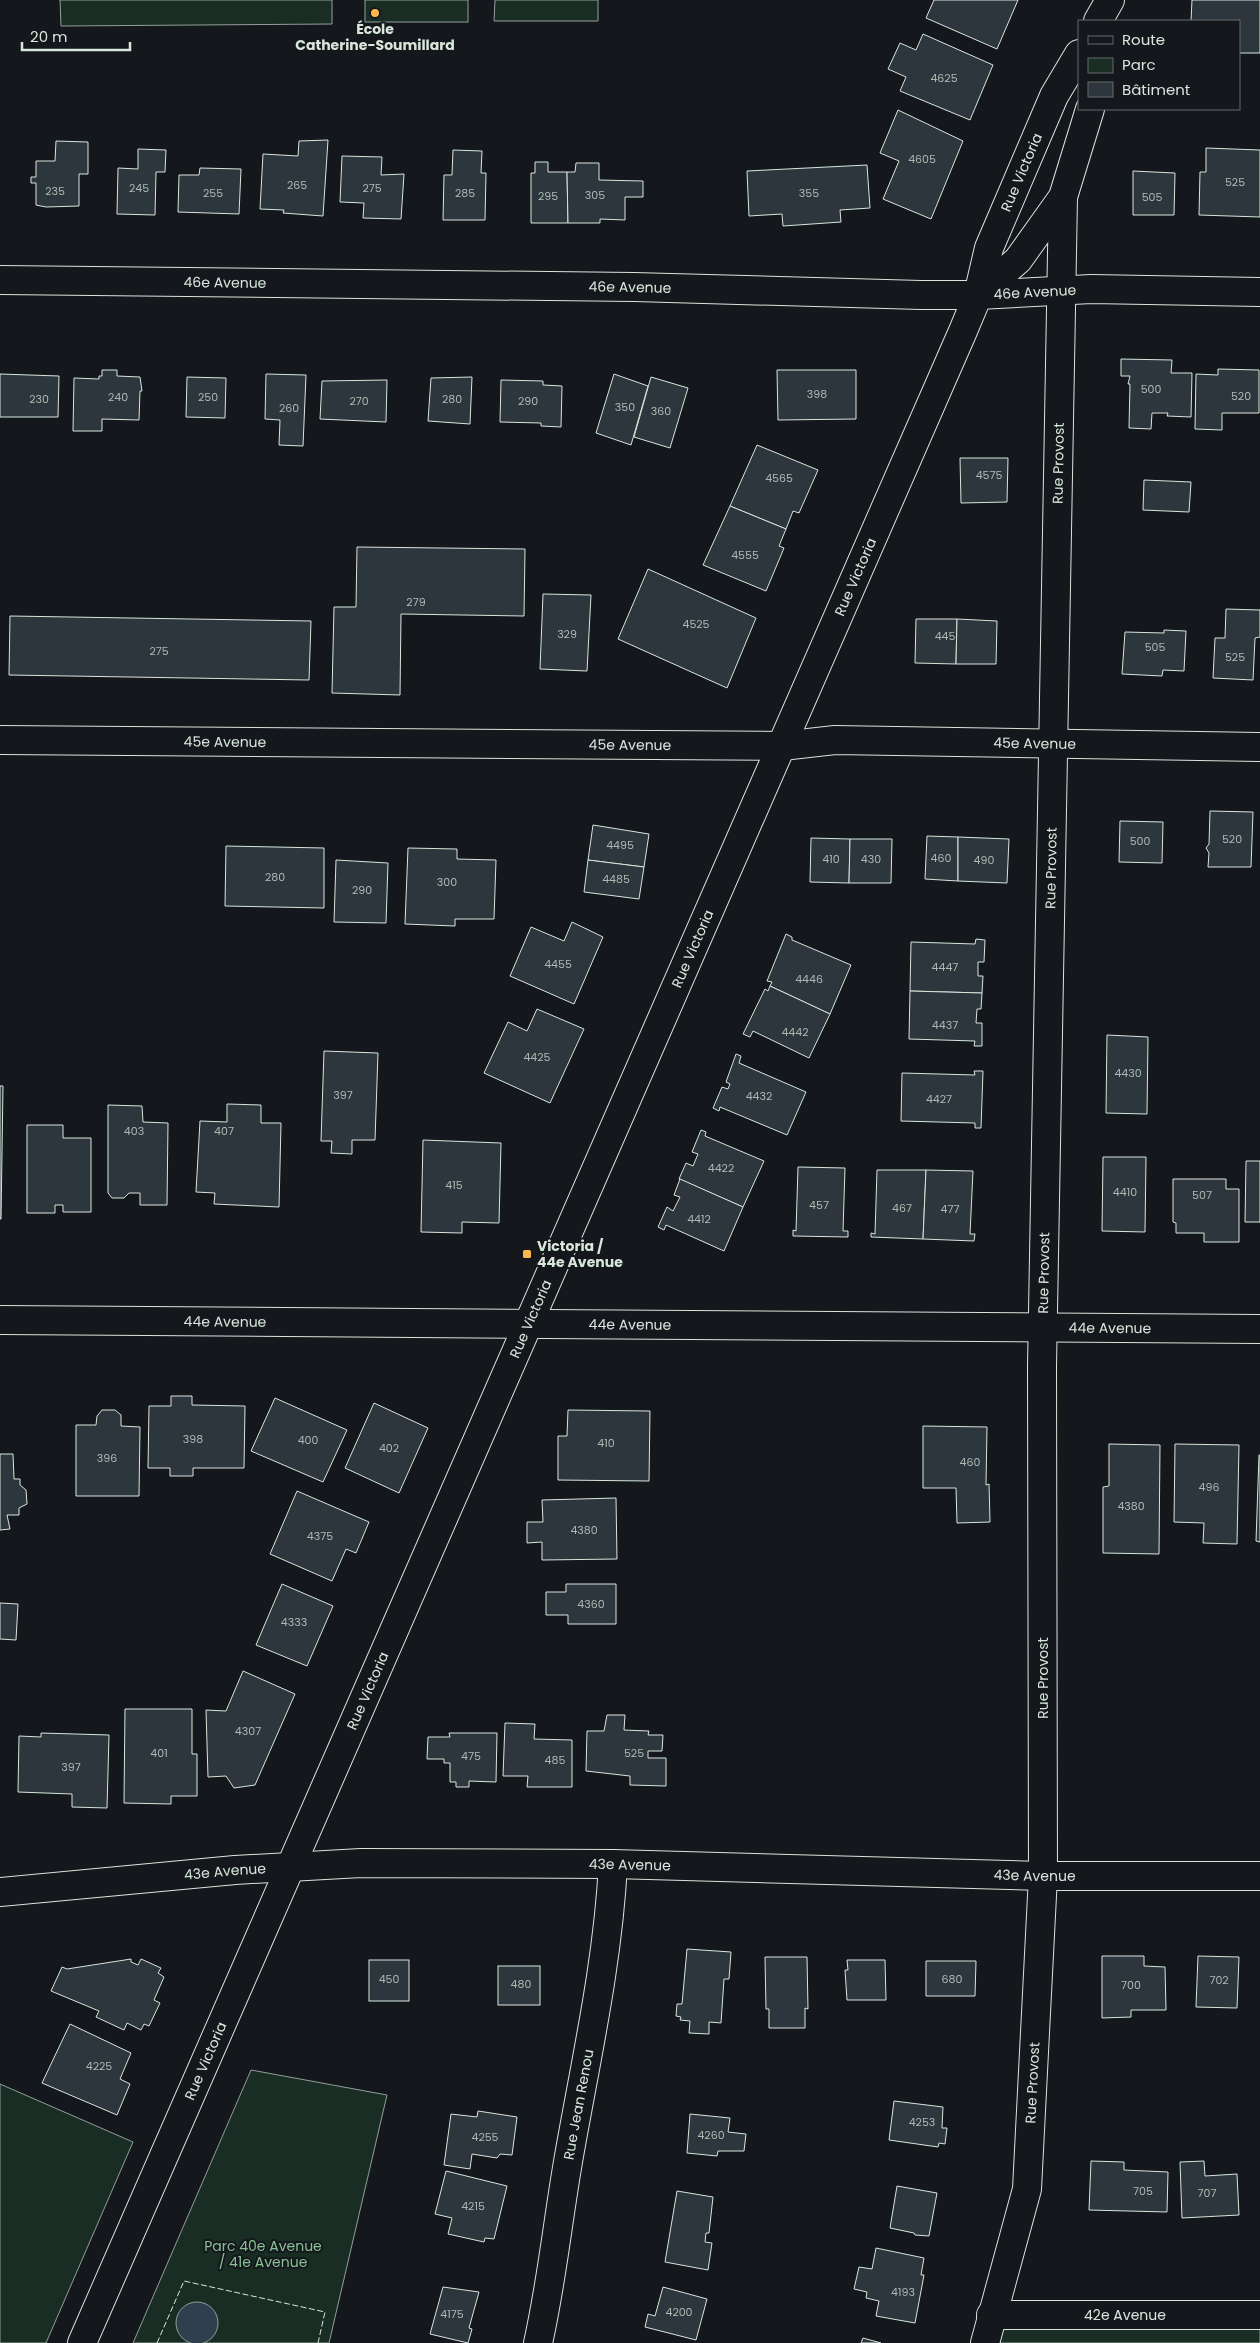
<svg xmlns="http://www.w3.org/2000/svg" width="1260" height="2343" font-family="Poppins,sans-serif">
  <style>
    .green { fill: #1a2d24; stroke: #939e99 }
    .water { fill: #2f3f4d; stroke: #939e99 }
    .building { fill: #2c363c; stroke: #d8e6dc }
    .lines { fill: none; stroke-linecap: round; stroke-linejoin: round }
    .minor-casing { stroke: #d8e6dc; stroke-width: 30 }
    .tertiary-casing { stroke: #d8e6dc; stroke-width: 30 }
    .secondary-casing { stroke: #d8e6dc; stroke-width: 30 }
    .minor { stroke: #14181c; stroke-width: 28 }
    .tertiary { stroke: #14181c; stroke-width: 28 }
    .secondary { stroke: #14181c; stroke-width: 28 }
    .fence { stroke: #d8e6dc; stroke-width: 1; stroke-dasharray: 6 2.5; stroke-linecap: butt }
    .poi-dot { fill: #ffb74d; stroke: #14181c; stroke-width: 2 }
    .labels { text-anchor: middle; stroke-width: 4; stroke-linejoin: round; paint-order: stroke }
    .number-label { font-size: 11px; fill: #adbab4 }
    .poi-label { font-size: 14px; font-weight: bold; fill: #d8e6dc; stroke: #14181c }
    .street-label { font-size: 14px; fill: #d8e6dc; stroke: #14181c }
    .park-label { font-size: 14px; fill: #8ac095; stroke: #14181c }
  </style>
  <rect width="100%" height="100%" fill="#14181c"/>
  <g class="green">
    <polygon points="60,0 332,0 332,24 61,26"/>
    <rect x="365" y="0" width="103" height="22"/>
    <polygon points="495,0 598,0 598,21 494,21"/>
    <polygon points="251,2070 387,2095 329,2343 133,2343"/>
    <polygon points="0,2084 133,2142 46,2343 0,2343"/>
    <polygon points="997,2320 1260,2320 1260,2343 993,2343"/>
  </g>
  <circle class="water" cx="197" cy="2323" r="21"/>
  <g class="building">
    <polygon points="934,0 1018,0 997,49 926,18"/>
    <polygon points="1192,0 1260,0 1260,53 1239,53 1239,21 1191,21"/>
    <polygon points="923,34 993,65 970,120 900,91 906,77 888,69 900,43 916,50"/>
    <polygon points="898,110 963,141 931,219 883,199 899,161 880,153"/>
    <polygon points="328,140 323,216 283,213 284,210 260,209 263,154 298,156 299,141"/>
    <polygon points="56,141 88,142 88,174 79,174 79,206 46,207 36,205 36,183 31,183 31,177 36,177 36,161 55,161"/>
    <polygon points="1206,148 1260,150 1260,217 1199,215 1200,172 1206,172"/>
    <polygon points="138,149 166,150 165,172 156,172 155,215 117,214 118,168 138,169"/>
    <polygon points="453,150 482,151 481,173 486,173 485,220 443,220 444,175 452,175"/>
    <polygon points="342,156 382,157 381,175 404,174 401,219 363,218 364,203 340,202"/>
    <polygon points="535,162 548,162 548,172 567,172 568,223 531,223 531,173 535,173"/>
    <polygon points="576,163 599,163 599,180 643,181 643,197 625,197 625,220 600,219 600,223 568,223 567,172 575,172"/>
    <polygon points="867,165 870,208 840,210 841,222 783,226 782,214 749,216 747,171"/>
    <polygon points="200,168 241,169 239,214 178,212 179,175 199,175"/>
    <polygon points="1133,171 1175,173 1174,215 1133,215"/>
    <polygon points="1121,359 1172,360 1171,373 1192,373 1191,417 1167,416 1168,413 1152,413 1151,429 1129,428 1130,384 1128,384 1130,376 1121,376"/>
    <polygon points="1218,369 1259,370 1259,413 1222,413 1222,430 1195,429 1196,374 1218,375"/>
    <polygon points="102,370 117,370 117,376 140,377 142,391 140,391 139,420 102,419 102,431 73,431 74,378 99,379 99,376 102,376"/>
    <polygon points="777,370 856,370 856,419 778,420"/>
    <polygon points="0,374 59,376 58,417 0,417"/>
    <polygon points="266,374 306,375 303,446 279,445 280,420 265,419"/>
    <polygon points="614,374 648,386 631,445 596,433"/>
    <polygon points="187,377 226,378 225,418 186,417"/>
    <polygon points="472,377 470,424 428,421 431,378"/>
    <polygon points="651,377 688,388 670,448 634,437"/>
    <polygon points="387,380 386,422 320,419 322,381"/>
    <polygon points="501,380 543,381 543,385 562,386 561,427 541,426 541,423 500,422"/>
    <polygon points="757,445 818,470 799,513 793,511 786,529 730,506"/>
    <polygon points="960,458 1008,458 1007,502 961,503"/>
    <polygon points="1144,480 1191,482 1189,512 1143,510"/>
    <polygon points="730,506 786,529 779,546 784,548 766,591 703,565"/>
    <polygon points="357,547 525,549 524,616 401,614 400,695 332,693 334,607 356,607"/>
    <polygon points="648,569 756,618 727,688 618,639"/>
    <polygon points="543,594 591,595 587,671 540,669"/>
    <polygon points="1226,609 1260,610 1260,637 1255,638 1253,680 1213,678 1215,638 1225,638"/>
    <polygon points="10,616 311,621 309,680 9,675"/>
    <polygon points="916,619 957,619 956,664 915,663"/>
    <polygon points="957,619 997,621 996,664 956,664"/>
    <polygon points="1164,630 1186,631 1184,671 1163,670 1162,676 1122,674 1125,632 1164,633"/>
    <polygon points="1210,811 1253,812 1251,867 1208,867 1209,853 1206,848 1209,844"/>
    <polygon points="1120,821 1163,822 1162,863 1119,862"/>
    <polygon points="593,825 649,834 644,867 588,860"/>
    <polygon points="927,836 958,837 958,881 925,879"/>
    <polygon points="958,837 1009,839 1007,883 958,881"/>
    <polygon points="811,838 850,839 849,883 810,882"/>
    <polygon points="850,839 892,839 891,883 849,883"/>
    <polygon points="226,846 324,848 324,908 225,906"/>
    <polygon points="408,848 457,849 457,859 496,860 494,919 455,919 455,926 405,924"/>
    <polygon points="336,860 388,863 386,923 334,922"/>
    <polygon points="588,860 644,867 639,899 584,892"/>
    <polygon points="572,922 603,937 574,1004 510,976 531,927 564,941"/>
    <polygon points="786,934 792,937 792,940 851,965 830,1014 770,986 772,982 767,981"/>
    <polygon points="976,939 985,940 984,962 978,962 978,976 983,976 982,993 910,991 911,942 975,944"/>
    <polygon points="770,986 830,1014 809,1058 753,1031 750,1037 743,1034 765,989 768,991"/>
    <polygon points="910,991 982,993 981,1009 977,1009 976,1023 982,1023 982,1046 974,1046 975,1041 909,1039"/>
    <polygon points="537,1009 584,1029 550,1103 484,1073 508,1022 527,1031"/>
    <polygon points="1107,1035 1148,1037 1147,1114 1106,1113"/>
    <polygon points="324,1051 378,1053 375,1140 352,1140 352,1154 331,1153 332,1141 321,1141"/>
    <polygon points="736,1054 741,1056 739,1063 806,1092 787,1135 720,1107 719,1111 713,1108 722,1087 728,1089 730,1084 726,1082"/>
    <polygon points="974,1071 983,1071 981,1128 975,1128 975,1123 901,1121 902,1073 975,1075"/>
    <polygon points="0,1086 3,1086 1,1219 0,1219"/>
    <polygon points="227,1104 261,1105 261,1123 281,1123 279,1207 214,1204 215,1193 196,1192 200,1121 227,1122"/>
    <polygon points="108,1105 142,1106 143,1122 168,1123 167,1205 140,1205 140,1193 129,1193 124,1198 112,1198 108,1193"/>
    <polygon points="27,1125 63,1125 63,1138 91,1138 91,1212 63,1212 63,1205 55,1205 55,1213 27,1213"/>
    <polygon points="701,1130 706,1132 705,1136 764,1161 743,1207 679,1179 686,1163 693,1166 698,1154 692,1152"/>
    <polygon points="423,1140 501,1143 499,1223 462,1222 462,1233 421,1232"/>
    <polygon points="1103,1157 1146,1157 1145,1232 1102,1231"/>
    <polygon points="1246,1161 1260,1161 1260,1222 1245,1222"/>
    <polygon points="798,1167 845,1168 843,1231 848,1231 848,1237 793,1236 793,1230 796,1231"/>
    <polygon points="877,1170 926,1170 923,1239 871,1237 871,1233 875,1234"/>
    <polygon points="926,1170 973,1171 970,1234 975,1234 974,1241 923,1239"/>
    <polygon points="680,1179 743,1207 724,1251 666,1225 664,1230 658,1227 667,1207 673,1211 680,1197 674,1195"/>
    <polygon points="1173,1179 1226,1179 1226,1189 1239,1189 1239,1242 1204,1242 1204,1233 1176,1233 1176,1223 1173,1222"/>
    <polygon points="171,1396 192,1396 192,1405 245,1406 244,1468 193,1468 193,1476 170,1476 170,1468 148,1468 149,1406 171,1406"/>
    <polygon points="275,1398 347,1430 323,1482 251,1451"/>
    <polygon points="374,1403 428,1428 399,1493 345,1468"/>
    <polygon points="102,1410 115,1410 121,1415 121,1426 140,1427 139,1496 76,1496 76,1425 96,1425 97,1416"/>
    <polygon points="568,1410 650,1411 649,1481 558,1480 558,1436 567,1436"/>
    <polygon points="923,1426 987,1427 986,1485 989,1484 990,1522 957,1523 956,1488 923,1488"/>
    <polygon points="1109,1444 1160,1445 1159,1554 1103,1553 1103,1487 1109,1486"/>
    <polygon points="1175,1444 1239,1445 1237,1544 1203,1543 1204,1523 1174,1522"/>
    <polygon points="0,1454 13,1454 14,1479 20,1479 20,1485 26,1490 27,1504 19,1508 19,1515 7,1515 10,1529 0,1530"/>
    <polygon points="1259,1455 1260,1455 1260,1542 1256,1541"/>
    <polygon points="297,1491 369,1522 356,1553 346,1549 332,1581 270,1554"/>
    <polygon points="616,1498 617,1559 542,1560 542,1542 527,1543 527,1522 543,1522 542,1500"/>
    <polygon points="282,1584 333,1606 307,1666 256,1645"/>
    <polygon points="566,1584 616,1584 616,1624 568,1624 568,1615 546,1615 546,1592 566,1592"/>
    <polygon points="0,1603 18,1604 16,1640 0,1639"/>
    <polygon points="243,1671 295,1694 255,1785 234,1788 226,1776 208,1777 206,1710 226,1711"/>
    <polygon points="125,1709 192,1709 192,1754 197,1754 197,1796 171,1796 171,1804 124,1803"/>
    <polygon points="607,1715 625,1715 624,1730 649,1731 648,1735 663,1735 662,1751 648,1751 648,1758 666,1758 666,1786 630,1785 630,1776 586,1771 587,1731 604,1731"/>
    <polygon points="505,1723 535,1724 534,1739 572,1740 572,1787 527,1787 528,1776 503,1776"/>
    <polygon points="41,1733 109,1735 107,1808 72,1807 72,1794 18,1792 19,1736 41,1737"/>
    <polygon points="449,1733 497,1733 496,1782 469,1781 469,1787 456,1787 456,1782 450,1782 450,1763 444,1763 444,1759 427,1759 428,1737 450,1737"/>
    <polygon points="687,1949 731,1952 729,1979 724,1979 721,2023 709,2022 709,2034 689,2033 690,2021 680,2020 681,2017 676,2016 677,2004 682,2004"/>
    <polygon points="1102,1956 1144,1956 1144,1966 1165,1967 1166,2010 1131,2010 1131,2017 1102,2018"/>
    <polygon points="1198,1956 1239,1957 1237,2008 1196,2007"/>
    <polygon points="765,1957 807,1957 808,2009 805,2008 805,2028 769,2028 769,2009 766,2009"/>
    <polygon points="131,1959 131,1962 138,1965 141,1959 161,1968 158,1973 164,1977 154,2000 160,2003 149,2026 144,2024 141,2030 127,2023 124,2030 96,2017 99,2011 51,1991 62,1967 67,1969"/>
    <rect x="369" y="1960" width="40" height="41"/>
    <polygon points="847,1960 885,1960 886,2000 847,2000 845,1970 848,1970"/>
    <polygon points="926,1961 976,1961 975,1996 926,1996"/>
    <rect x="498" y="1966" width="42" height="39"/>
    <polygon points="70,2024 131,2053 120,2079 130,2084 117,2115 42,2083"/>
    <polygon points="894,2101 943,2107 942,2128 947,2128 945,2144 939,2143 938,2147 889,2140"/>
    <polygon points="478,2111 517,2117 512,2155 500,2154 497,2158 472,2154 470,2169 444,2165 451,2114 477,2117"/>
    <polygon points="690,2114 730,2118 728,2132 746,2134 744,2151 718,2151 717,2156 687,2153"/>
    <polygon points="1091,2161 1124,2162 1124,2170 1168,2172 1167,2212 1089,2210"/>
    <polygon points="1204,2161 1205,2176 1237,2174 1239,2215 1182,2218 1180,2162"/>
    <polygon points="446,2171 507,2186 494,2239 485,2238 484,2242 448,2234 452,2218 435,2214"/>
    <polygon points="897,2186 937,2193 929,2236 915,2235 914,2233 890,2228"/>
    <polygon points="677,2191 713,2197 709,2233 706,2233 705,2242 712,2243 708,2270 665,2262"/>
    <polygon points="876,2248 924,2258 921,2275 924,2275 915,2323 876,2316 879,2301 866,2298 867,2292 854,2289 859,2267 872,2269"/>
    <polygon points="443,2287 479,2292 469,2328 472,2329 468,2343 430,2334"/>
    <polygon points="663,2287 707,2299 696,2340 645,2327 648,2314 655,2316"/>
    <polygon points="863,2338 881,2343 861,2343"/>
  </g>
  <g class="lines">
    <defs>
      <g id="minor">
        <path id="s1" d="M 0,280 L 634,287 L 921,295 L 978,295 L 1091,289 L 1260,292"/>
        <path id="s2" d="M 0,740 L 782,746 L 835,740 L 1260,747"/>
        <path id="s3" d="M 0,1320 L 1260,1329"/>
        <path id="s4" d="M 0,1892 L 235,1870 L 361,1863 L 613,1864 L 1043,1876 L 1260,1876"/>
        <path id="s5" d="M 991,2315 L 1260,2315"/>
        <path id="s6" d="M 538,2343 C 552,2281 558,2218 569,2156 C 586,2059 608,1963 613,1864"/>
      </g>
      <g id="tertiary">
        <path id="s7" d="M 985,2343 L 1027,2189 L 1043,1876 L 1042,1367 L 1063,197"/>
      </g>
      <g id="secondary">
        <polyline points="1098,21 1110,0"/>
        <polyline points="978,295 1018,260 1063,197 1090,109"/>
        <path id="s8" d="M 82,2343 L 963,331 L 978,295 L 989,248 L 1054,96 L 1079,54"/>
      </g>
    </defs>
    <use href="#minor" class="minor-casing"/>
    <use href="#tertiary" class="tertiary-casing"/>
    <use href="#secondary" class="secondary-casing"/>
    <use href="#minor" class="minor"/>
    <use href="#tertiary" class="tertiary"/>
    <use href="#secondary" class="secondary"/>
    <polyline class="fence" points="157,2343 184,2281 325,2312 318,2343"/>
  </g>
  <g class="poi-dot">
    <circle cx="375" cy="13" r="5"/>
    <rect x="522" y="1249" width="10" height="10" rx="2.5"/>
  </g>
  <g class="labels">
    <g class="number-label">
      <text x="944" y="82">4625</text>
      <text x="922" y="163">4605</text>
      <text x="1235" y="186">525</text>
      <text x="297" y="189">265</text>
      <text x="139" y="192">245</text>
      <text x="372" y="192">275</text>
      <text x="55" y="195">235</text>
      <text x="213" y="197">255</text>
      <text x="465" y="197">285</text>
      <text x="809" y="197">355</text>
      <text x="595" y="199">305</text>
      <text x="548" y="200">295</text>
      <text x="1152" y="201">505</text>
      <text x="1151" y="393">500</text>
      <text x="817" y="398">398</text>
      <text x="1241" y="400">520</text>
      <text x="118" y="401">240</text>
      <text x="208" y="401">250</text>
      <text x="39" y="403">230</text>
      <text x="452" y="403">280</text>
      <text x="359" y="405">270</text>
      <text x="528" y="405">290</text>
      <text x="625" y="411">350</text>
      <text x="289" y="412">260</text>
      <text x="661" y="415">360</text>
      <text x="989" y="479">4575</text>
      <text x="779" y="482">4565</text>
      <text x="745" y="559">4555</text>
      <text x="416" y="606">279</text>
      <text x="696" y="628">4525</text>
      <text x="567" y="638">329</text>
      <text x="945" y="640">445</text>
      <text x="1155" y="651">505</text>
      <text x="159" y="655">275</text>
      <text x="1235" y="661">525</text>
      <text x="1232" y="843">520</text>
      <text x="1140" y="845">500</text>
      <text x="620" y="849">4495</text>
      <text x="941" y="862">460</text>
      <text x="831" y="863">410</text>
      <text x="871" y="863">430</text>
      <text x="984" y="864">490</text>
      <text x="275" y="881">280</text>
      <text x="616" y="883">4485</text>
      <text x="447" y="886">300</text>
      <text x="362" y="894">290</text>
      <text x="558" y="968">4455</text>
      <text x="945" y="971">4447</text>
      <text x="809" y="983">4446</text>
      <text x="945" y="1029">4437</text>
      <text x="795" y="1036">4442</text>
      <text x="537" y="1061">4425</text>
      <text x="1128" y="1077">4430</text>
      <text x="343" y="1099">397</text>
      <text x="759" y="1100">4432</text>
      <text x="939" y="1103">4427</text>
      <text x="134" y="1135">403</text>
      <text x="224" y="1135">407</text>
      <text x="721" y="1172">4422</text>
      <text x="454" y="1189">415</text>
      <text x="1125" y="1196">4410</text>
      <text x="1202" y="1199">507</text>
      <text x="819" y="1209">457</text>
      <text x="902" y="1212">467</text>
      <text x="950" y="1213">477</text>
      <text x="699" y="1223">4412</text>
      <text x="193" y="1443">398</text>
      <text x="308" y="1444">400</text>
      <text x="606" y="1447">410</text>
      <text x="389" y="1452">402</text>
      <text x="107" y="1462">396</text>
      <text x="970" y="1466">460</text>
      <text x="1209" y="1491">496</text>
      <text x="1131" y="1510">4380</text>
      <text x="584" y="1534">4380</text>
      <text x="320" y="1540">4375</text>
      <text x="591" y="1608">4360</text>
      <text x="294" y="1626">4333</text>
      <text x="248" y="1735">4307</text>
      <text x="159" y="1757">401</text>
      <text x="634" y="1757">525</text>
      <text x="471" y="1760">475</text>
      <text x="555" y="1764">485</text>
      <text x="71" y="1771">397</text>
      <text x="389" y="1983">450</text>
      <text x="952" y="1983">680</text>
      <text x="1219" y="1984">702</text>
      <text x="521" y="1988">480</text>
      <text x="1131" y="1989">700</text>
      <text x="99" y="2070">4225</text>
      <text x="922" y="2126">4253</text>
      <text x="711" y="2139">4260</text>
      <text x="485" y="2141">4255</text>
      <text x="1143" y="2195">705</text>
      <text x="1207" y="2197">707</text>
      <text x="473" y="2210">4215</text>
      <text x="903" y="2296">4193</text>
      <text x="679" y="2316">4200</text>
      <text x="452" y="2318">4175</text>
    </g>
    <g class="poi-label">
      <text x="375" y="34">École<tspan x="375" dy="16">Catherine-Soumillard</tspan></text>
      <text x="537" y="1251" text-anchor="start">Victoria /<tspan x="537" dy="16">44e Avenue</tspan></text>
    </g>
    <g class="street-label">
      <text dy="5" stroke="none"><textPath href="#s8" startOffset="2366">Rue Victoria</textPath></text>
      <text dy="5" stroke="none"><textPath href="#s1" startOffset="225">46e Avenue</textPath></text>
      <text dy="5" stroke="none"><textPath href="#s1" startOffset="630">46e Avenue</textPath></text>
      <text dy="5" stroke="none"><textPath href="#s1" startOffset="1035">46e Avenue</textPath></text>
      <text dy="5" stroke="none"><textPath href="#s7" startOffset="1886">Rue Provost</textPath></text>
      <text dy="5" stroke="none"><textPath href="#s8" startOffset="1928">Rue Victoria</textPath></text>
      <text dy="5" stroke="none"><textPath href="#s2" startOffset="225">45e Avenue</textPath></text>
      <text dy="5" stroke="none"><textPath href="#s2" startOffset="1035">45e Avenue</textPath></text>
      <text dy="5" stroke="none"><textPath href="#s2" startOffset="630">45e Avenue</textPath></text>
      <text dy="5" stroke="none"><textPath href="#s7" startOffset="1481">Rue Provost</textPath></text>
      <text dy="5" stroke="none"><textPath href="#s8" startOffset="1522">Rue Victoria</textPath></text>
      <text dy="5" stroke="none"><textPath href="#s7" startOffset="1076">Rue Provost</textPath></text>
      <text dy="5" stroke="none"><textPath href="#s8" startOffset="1118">Rue Victoria</textPath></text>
      <text dy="5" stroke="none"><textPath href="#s3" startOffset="225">44e Avenue</textPath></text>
      <text dy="5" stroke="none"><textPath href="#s3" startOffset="630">44e Avenue</textPath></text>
      <text dy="5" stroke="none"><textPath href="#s3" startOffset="1110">44e Avenue</textPath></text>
      <text transform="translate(1043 1678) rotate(-90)" y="5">Rue Provost</text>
      <text dy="5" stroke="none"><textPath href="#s8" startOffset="712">Rue Victoria</textPath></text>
      <text dy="5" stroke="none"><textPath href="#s4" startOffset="631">43e Avenue</textPath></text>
      <text dy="5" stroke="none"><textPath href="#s4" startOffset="226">43e Avenue</textPath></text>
      <text dy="5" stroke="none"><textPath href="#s4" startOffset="1036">43e Avenue</textPath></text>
      <text dy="5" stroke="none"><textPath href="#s8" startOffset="308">Rue Victoria</textPath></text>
      <text dy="5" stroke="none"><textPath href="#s7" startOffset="266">Rue Provost</textPath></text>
      <text dy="5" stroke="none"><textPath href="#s6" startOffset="242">Rue Jean Renou</textPath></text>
      <text dy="5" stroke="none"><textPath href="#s5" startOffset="134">42e Avenue</textPath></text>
    </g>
    <g class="park-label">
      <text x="263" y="2251">Parc 40e Avenue<tspan x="263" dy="16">/ 41e Avenue</tspan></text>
    </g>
  </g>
  <rect x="1078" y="20" width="162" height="90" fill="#14181c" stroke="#626a69"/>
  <rect x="1088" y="36" width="25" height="8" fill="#14181c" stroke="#626a69"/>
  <text x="1122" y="45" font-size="15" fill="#d8e6dc">Route</text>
  <rect x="1088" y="58" width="25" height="15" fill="#1a2d24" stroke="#626a69"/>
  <text x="1122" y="70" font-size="15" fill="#d8e6dc">Parc</text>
  <rect x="1088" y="82" width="25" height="15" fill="#2c363c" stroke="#626a69"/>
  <text x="1122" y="95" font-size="15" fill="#d8e6dc">Bâtiment</text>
  <path d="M22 42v8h108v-8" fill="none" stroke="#d8e6dc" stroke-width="2.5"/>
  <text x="30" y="42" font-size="15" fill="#d8e6dc" stroke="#14181c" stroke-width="4" paint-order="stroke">20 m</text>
</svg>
